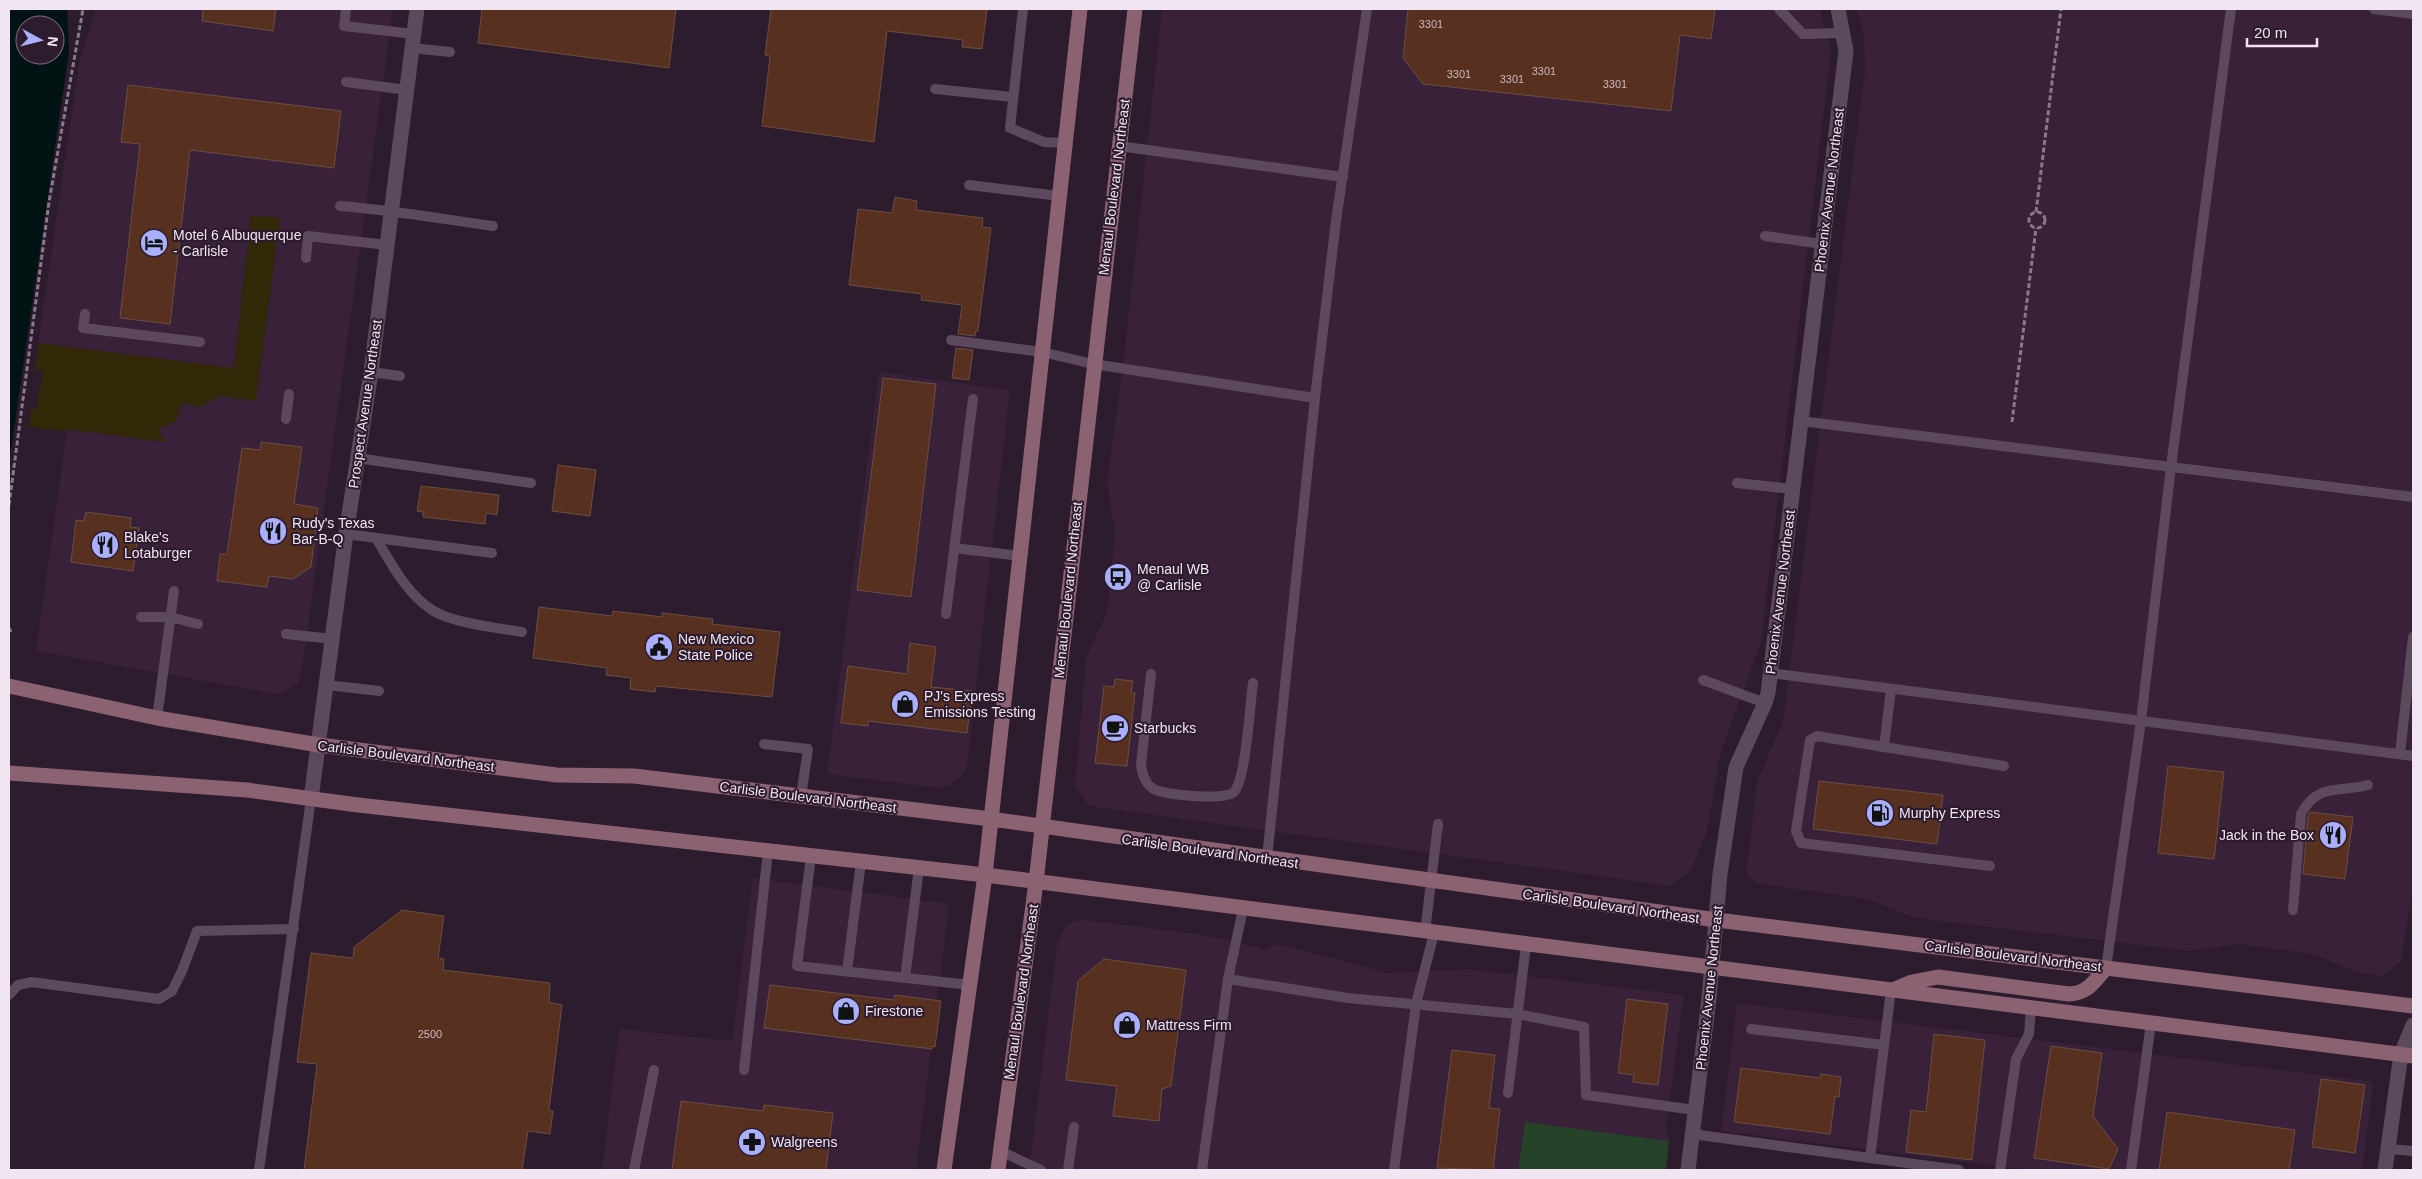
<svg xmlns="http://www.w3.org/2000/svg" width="2422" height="1179" font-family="Arial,sans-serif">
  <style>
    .built { fill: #382139 }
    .green { fill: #254329 }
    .sand { fill: #312908 }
    .water { fill: #021314; fill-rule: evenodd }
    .building { fill: #58301f; stroke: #6b4e42 }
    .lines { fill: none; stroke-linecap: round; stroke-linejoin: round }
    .path { stroke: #897a8a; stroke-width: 3; stroke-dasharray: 5 2.5; stroke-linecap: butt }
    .lane { stroke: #5d495e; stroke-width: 10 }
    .street { stroke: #5d495e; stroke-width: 15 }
    .secondary { stroke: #8b6272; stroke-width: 15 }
    .labels { text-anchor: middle; stroke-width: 4; stroke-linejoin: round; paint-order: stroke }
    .number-label { font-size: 11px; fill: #cbb8bc }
    .street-label { font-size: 14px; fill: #f1e5f1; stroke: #2d1b2e }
    .poi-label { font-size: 14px; fill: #f1e5f1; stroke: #2d1b2e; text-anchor: start }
  </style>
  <rect width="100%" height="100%" fill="#2d1b2e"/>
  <g class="built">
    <polygon points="96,9 393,9 303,662 298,684 277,694 36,651 67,429 165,442 157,429 176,421 182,403 200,407 220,396 256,401 280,218 251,215 234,368 38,343 80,58"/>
    <polygon points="1162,9 1820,9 1831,52 1761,642 1720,755 1707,831 1691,871 1671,886 1089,806 1075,786 1086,658 1107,612 1115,532 1107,483 1123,365"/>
    <polygon points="1857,9 2413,9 2413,890 2401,962 2382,976 2359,973 2312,954 2238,944 2190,951 1916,918 1867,899 1756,883 1746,873 1757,782 1783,721 1865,70 1864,36"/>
    <polygon points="879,372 1010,390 967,767 960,777 950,785 940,788 827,774"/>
    <polygon points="753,878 944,903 949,906 916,1170 602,1170 619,1029 732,1041"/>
    <polygon points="1086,920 1198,934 1259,947 1265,951 1272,946 1280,944 1388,973 1467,969 1684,995 1666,1128 1669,1141 1525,1122 1518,1170 1029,1170 1057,943 1066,927 1073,921"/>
    <polygon points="1737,1003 2370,1081 2373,1085 2362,1170 2029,1170 1721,1131"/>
  </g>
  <polygon class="green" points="1525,1122 1669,1141 1666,1170 1518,1170"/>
  <polygon class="sand" points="251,215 280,218 256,401 220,396 200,407 182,403 176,421 158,429 166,442 67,429 67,431 29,427 31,409 36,409 43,371 35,370 38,343 234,368"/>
  <path class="water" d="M 9,9 L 67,9 L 69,51 L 9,464 ZM 25,25 L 55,25 L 55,55 L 25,55 Z"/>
  <g class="building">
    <polygon points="203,9 276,9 273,31 202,21"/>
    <polygon points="482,9 676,9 669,68 478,43"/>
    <polygon points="771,9 987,9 982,49 962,47 963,40 887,31 874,142 762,126 770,56 765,55"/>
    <polygon points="1408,9 1715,9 1711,39 1680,35 1671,111 1423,84 1403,58"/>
    <polygon points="128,85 341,111 334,168 190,150 170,324 120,318 140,144 121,142"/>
    <polygon points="895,197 917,201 916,210 983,218 982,227 991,228 978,331 976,331 975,336 958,334 962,305 921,300 922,294 849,285 858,209 892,213"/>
    <polygon points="956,348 973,350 969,380 952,378"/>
    <polygon points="883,378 936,384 911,597 857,590"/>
    <polygon points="261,442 302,447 294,504 318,508 311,567 293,579 269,576 267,587 217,581 220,554 227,554 242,448 260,450"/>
    <polygon points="558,465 596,470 590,516 552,511"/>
    <polygon points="421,486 499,495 497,515 486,513 485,524 423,517 423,512 417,511"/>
    <polygon points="86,512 131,518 130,527 139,528 133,571 71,562 76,520 84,521"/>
    <polygon points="539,607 612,616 613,611 662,617 662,613 713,619 712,624 780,632 772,697 656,686 655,692 630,689 631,678 606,675 607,668 533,658"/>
    <polygon points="910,643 936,647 931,687 972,691 967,733 868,721 868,726 841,723 848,666 907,674"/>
    <polygon points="1115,679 1133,681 1131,693 1135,693 1127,766 1095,763 1104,686 1114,687"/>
    <polygon points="2168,766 2224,772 2214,859 2158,853"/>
    <polygon points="1819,781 1943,795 1937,844 1813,829"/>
    <polygon points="2310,812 2353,817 2345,879 2303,874 2308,816"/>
    <polygon points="402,910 444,916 438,958 444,959 443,970 550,983 549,1002 562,1005 549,1110 553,1111 550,1134 528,1131 522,1170 304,1170 317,1064 297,1062 311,953 353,958 354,947"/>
    <polygon points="1104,959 1186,970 1171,1086 1162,1089 1159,1121 1113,1116 1117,1086 1066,1080 1078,981"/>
    <polygon points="770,985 894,1000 895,995 941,1001 935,1047 932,1046 932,1049 764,1028"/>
    <polygon points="1627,999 1668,1004 1658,1085 1633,1082 1634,1075 1618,1073"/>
    <polygon points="1934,1034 1985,1040 1972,1160 1906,1152 1911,1110 1926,1112"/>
    <polygon points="2051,1046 2102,1053 2093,1116 2118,1149 2109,1169 2034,1158"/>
    <polygon points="1452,1050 1495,1055 1489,1108 1500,1109 1493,1170 1437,1168"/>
    <polygon points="1741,1068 1820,1078 1821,1074 1841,1077 1839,1097 1835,1096 1830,1134 1734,1122"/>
    <polygon points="2321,1079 2365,1085 2355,1153 2312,1147"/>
    <polygon points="681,1101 763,1111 764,1105 833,1113 826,1170 672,1170"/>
    <polygon points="2167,1112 2295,1130 2289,1170 2159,1170"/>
  </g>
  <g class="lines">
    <g class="path">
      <polyline points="2036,212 2061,9"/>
      <circle cx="2037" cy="220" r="8"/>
      <polyline points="2012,422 2036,228"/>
      <polyline points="9,505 49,202 83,9"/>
      <polyline points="9,628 11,632"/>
    </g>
    <g class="lane">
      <polyline points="346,9 344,26 414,34"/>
      <polyline points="1023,9 1010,128 1044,142 1065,143"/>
      <polyline points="1779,9 1803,34 1842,33"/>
      <polyline points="2374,9 2413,14"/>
      <polyline points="412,48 450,52"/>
      <polyline points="346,82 407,90"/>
      <polyline points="935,89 1013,97"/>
      <polyline points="1119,146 1343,177"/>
      <polyline points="969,185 1059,196"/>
      <path d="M 340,206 C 392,210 442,219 493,226"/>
      <polyline points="1765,236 1822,244"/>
      <polyline points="306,258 308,236 387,245"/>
      <polyline points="85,314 83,328 200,342"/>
      <polyline points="951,340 1042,352 1093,364 1315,398"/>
      <polyline points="371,372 400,376"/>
      <polyline points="286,419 289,394"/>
      <polyline points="1801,421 2413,497"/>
      <polyline points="357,458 531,483"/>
      <polyline points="1737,483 1793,489"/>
      <polyline points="346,534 492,553"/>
      <path d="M 376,538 C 391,563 406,593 432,610 C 451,623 499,628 522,632"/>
      <polyline points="954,548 1020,556"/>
      <polyline points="946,614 973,399"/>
      <polyline points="141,617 170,617 198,624"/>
      <polyline points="286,634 333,639"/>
      <polyline points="1770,673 2413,756"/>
      <path d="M 1151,674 L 1141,765 C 1142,774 1144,782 1152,788 C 1161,795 1225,801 1234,792 C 1246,779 1250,704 1253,683"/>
      <polyline points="1703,680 1765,703"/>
      <polyline points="327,685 379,691"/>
      <polyline points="1891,689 1884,747 1817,736 1810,740 1796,831 1801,843 1990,866"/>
      <polyline points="157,718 174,591"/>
      <polyline points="764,744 808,749 801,796"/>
      <polyline points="1884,747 2004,766"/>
      <polyline points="2400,754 2413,637"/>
      <polyline points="811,856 797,966 970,985"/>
      <polyline points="1267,858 1315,398 1336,221 1367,9"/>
      <polyline points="1243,909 1228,979 1348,998 1517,1014 1584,1027 1586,1095 1695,1110"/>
      <path d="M 2293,910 L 2301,814 C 2318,782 2339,793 2368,785"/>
      <polyline points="1425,932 1438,824"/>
      <polyline points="2106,968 2141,721 2171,467 2231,9"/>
      <polyline points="847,971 861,862"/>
      <polyline points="905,978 919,868"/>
      <polyline points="9,995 18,985 32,982 159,999 172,991 182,971 197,931 294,929"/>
      <polyline points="1751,1029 1884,1045"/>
      <polyline points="744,1070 768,851"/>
      <polyline points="1508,1093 1526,945"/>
      <polyline points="1692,1134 1959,1170"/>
      <polyline points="2388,1149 2413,1151"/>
      <polyline points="1000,1151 1041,1170"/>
      <polyline points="1870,1158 1891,990"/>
      <polyline points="259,1170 311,799"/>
      <polyline points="634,1170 654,1070"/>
      <polyline points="1068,1170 1074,1127"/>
      <polyline points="1202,1170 1228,979"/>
      <polyline points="1394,1170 1416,1004 1434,933"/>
      <polyline points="2000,1170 2016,1059 2029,1034 2031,1008"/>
      <polyline points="2131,1170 2151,1023"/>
    </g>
    <g class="street">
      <polyline points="311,799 346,534 371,372 417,9"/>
      <polyline points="1688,1170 1709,998 1720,874 1736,767 1765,703 1768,693 1846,51 1838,9"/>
      <polyline points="2385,1170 2401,1054 2413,1025"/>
    </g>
    <g class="secondary">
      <polyline points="9,686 157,718 319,745 557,775 634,776 991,819 1717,920 2413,1006"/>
      <polyline points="9,773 247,790 358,805 985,875 2413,1056"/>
      <path d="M 1893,990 L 1912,982 L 1938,977 L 2069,994 C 2088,993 2094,982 2106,968"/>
      <polyline points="944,1170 985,875 1080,9"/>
      <polyline points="998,1170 1036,882 1135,9"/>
    </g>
  </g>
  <defs>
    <symbol id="hotel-disc" viewBox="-11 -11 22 22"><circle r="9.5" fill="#aaaffb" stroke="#2d1b2e"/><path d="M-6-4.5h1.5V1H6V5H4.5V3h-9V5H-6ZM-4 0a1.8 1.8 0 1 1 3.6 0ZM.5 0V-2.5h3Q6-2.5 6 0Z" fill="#111"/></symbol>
    <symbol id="restaurant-disc" viewBox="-11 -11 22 22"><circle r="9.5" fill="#aaaffb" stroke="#2d1b2e"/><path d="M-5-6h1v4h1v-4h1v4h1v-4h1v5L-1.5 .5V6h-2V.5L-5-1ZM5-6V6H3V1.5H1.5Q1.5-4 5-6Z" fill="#111"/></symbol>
    <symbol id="bus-disc" viewBox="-11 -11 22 22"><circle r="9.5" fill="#aaaffb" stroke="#2d1b2e"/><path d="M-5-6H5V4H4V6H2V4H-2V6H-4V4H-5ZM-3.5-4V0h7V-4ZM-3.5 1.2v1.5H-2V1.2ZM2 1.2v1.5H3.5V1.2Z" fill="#111"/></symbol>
    <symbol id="civic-disc" viewBox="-11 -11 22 22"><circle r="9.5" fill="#aaaffb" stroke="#2d1b2e"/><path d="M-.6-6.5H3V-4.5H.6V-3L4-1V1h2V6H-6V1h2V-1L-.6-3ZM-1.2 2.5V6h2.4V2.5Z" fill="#111"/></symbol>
    <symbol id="shop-disc" viewBox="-11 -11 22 22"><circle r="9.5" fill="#aaaffb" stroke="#2d1b2e"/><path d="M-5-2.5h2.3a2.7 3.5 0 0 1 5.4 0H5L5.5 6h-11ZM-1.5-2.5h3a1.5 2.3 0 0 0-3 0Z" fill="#111"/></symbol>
    <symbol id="cafe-disc" viewBox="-11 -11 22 22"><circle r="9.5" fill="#aaaffb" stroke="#2d1b2e"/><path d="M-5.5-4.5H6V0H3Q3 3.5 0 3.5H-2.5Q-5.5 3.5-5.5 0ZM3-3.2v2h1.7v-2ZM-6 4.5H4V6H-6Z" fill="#111"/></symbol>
    <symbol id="fuel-disc" viewBox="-11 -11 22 22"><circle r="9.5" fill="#aaaffb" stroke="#2d1b2e"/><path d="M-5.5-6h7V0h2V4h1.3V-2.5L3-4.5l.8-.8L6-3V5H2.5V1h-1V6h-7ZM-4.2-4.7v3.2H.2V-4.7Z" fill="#111"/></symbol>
    <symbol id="pharmacy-disc" viewBox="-11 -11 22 22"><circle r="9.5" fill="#aaaffb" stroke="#2d1b2e"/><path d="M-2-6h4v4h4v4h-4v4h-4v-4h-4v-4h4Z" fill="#111"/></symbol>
  </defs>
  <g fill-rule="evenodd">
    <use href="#hotel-disc" x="138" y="227" width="32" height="32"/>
    <use href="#restaurant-disc" x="257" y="515" width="32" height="32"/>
    <use href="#restaurant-disc" x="89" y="529" width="32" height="32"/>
    <use href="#bus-disc" x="1102" y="561" width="32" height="32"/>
    <use href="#civic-disc" x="643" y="631" width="32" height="32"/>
    <use href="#shop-disc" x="889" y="688" width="32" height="32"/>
    <use href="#cafe-disc" x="1099" y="712" width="32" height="32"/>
    <use href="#fuel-disc" x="1864" y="797" width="32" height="32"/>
    <use href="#restaurant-disc" x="2317" y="819" width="32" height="32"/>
    <use href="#shop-disc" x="830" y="995" width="32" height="32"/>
    <use href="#shop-disc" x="1111" y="1009" width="32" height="32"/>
    <use href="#pharmacy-disc" x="736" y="1126" width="32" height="32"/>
  </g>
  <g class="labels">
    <g class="number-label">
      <text x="1431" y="28">3301</text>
      <text x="1544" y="75">3301</text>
      <text x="1459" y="78">3301</text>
      <text x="1512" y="83">3301</text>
      <text x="1615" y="88">3301</text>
      <text x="430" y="1038">2500</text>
    </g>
    <g class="street-label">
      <text transform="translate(1114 187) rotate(-83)" y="5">Menaul Boulevard Northeast</text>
      <text transform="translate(1829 190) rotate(-83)" y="5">Phoenix Avenue Northeast</text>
      <text transform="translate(365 404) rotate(-82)" y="5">Prospect Avenue Northeast</text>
      <text transform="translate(1068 590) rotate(-84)" y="5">Menaul Boulevard Northeast</text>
      <text transform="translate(1780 592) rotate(-83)" y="5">Phoenix Avenue Northeast</text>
      <text transform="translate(406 756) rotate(7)" y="5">Carlisle Boulevard Northeast</text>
      <text transform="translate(808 797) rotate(7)" y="5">Carlisle Boulevard Northeast</text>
      <text transform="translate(1210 851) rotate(8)" y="5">Carlisle Boulevard Northeast</text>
      <text transform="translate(1611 906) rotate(8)" y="5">Carlisle Boulevard Northeast</text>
      <text transform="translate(2013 956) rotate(7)" y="5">Carlisle Boulevard Northeast</text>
      <text transform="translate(1709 988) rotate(-84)" y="5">Phoenix Avenue Northeast</text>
      <text transform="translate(1021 992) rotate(-82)" y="5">Menaul Boulevard Northeast</text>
    </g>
    <g class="poi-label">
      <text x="173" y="240">Motel 6 Albuquerque<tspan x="173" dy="16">- Carlisle</tspan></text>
      <text x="292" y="528">Rudy's Texas<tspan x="292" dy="16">Bar-B-Q</tspan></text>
      <text x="124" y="542">Blake's<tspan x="124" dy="16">Lotaburger</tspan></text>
      <text x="1137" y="574">Menaul WB<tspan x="1137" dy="16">@ Carlisle</tspan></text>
      <text x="678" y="644">New Mexico<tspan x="678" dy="16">State Police</tspan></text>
      <text x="924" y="701">PJ's Express<tspan x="924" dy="16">Emissions Testing</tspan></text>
      <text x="1134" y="733">Starbucks</text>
      <text x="1899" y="818">Murphy Express</text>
      <text x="2314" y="840" text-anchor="end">Jack in the Box</text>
      <text x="865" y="1016">Firestone</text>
      <text x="1146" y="1030">Mattress Firm</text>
      <text x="771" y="1147">Walgreens</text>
    </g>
  </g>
  <rect width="2422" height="1179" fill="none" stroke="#f1e5f1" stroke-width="20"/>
  <g transform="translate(40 40) rotate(97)"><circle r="24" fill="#2d1b2e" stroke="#7b6c7c"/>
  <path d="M0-4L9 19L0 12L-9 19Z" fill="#aaaffb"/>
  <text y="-8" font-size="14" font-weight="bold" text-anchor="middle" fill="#f1e5f1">N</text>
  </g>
  <path d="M2247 38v8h70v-8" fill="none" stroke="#f1e5f1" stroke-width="2.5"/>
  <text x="2254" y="38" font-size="15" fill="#f1e5f1" stroke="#2d1b2e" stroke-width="4" paint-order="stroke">20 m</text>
</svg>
